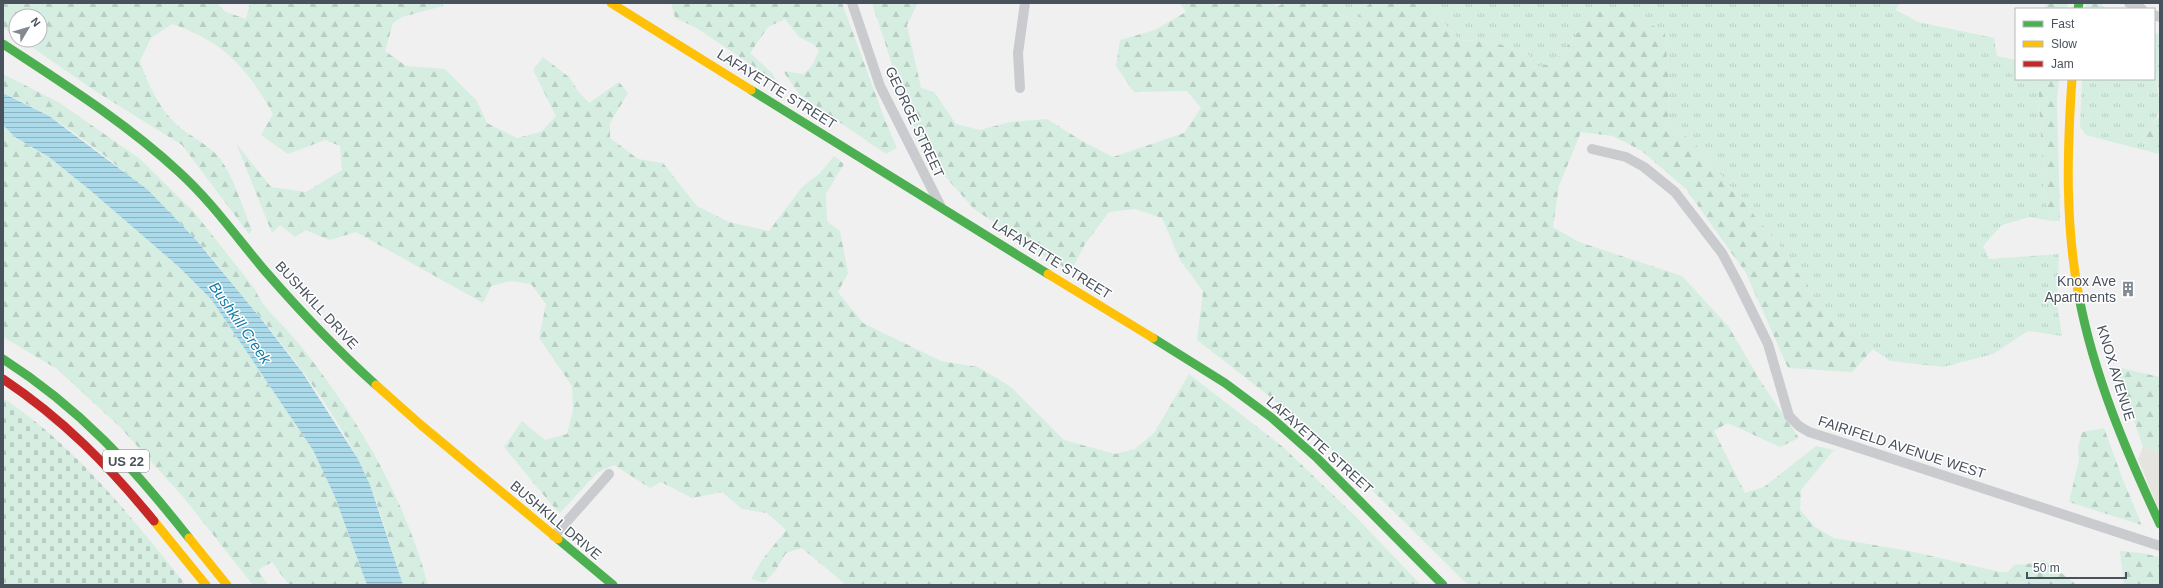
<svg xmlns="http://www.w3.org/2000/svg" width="2163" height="588" font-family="Arial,sans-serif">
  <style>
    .commercial { fill: #e5e4de }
    .grass { fill: url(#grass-tufts) }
    .forest { fill: url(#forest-firs) }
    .cemetery { fill: url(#cemetery-stones) }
    .water { fill: url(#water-rules) }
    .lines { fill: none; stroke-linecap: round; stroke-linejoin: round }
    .street { stroke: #cacbce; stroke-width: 10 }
    .fast { stroke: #4caf50; stroke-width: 9 }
    .slow { stroke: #ffc107; stroke-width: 9 }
    .jam { stroke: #c62828; stroke-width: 9 }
    .labels { text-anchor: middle; stroke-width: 3; stroke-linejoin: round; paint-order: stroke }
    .shield { fill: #fff; stroke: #7f858d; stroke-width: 1 }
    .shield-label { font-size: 13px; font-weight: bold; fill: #48515c }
    .street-label { font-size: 14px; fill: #48515c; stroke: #fff }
    .poi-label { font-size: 14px; fill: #48515c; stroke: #fff; text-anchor: end }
    .water-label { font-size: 15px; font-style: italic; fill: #127ca4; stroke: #fff }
  </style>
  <defs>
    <pattern id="grass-tufts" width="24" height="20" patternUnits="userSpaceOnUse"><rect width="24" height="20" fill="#d5eee1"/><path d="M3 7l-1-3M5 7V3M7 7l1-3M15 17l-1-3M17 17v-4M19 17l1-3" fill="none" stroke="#b8cec3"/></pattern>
    <pattern id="forest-firs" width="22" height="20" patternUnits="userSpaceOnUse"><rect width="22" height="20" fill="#d5eee1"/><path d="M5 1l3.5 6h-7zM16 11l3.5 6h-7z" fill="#b8cec3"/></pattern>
    <pattern id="cemetery-stones" width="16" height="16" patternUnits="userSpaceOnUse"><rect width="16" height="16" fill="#d5eee1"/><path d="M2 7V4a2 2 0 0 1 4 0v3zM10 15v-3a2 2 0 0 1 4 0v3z" fill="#b8cec3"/></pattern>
    <pattern id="water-rules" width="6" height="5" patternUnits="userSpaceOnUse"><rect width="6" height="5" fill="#abdaea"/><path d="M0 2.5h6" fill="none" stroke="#8db3c1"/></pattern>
  </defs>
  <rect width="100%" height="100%" fill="#f0f0f0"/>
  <polygon class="commercial" points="2143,447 2160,453 2160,513 2138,459"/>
  <g class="grass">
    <polygon points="1337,3 1370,3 1355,21 1337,12"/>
    <polygon points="1426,3 1899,3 1896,10 1918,22 1994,38 1997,56 2016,60 2016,79 2038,79 2044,198 2052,221 2029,217 2002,225 1983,246 1989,259 2059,254 2057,303 2062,336 2028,331 1993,354 1943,367 1890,361 1828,317 1778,244 1697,146 1668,121 1669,83 1665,33 1573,38 1553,63 1533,68 1529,55 1494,42 1459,40"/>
    <path d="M 2154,76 C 2163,107 2163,113 2142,137 L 2159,154 L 2086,135 L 2080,127 L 2082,79 L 2154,79 Z"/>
  </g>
  <g class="forest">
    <path d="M 3,3 L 217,3 L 226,12 L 246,19 L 250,3 L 443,3 L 443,6 L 402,17 L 393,23 L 385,51 L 406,66 L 445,69 L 477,101 L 487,123 L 517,138 L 541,132 L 556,116 L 533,70 L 543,57 L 569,77 L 578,91 L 589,103 L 619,82 L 628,93 L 610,123 L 610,138 L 638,159 L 663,163 L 697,206 L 729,222 L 769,231 L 802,187 L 820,173 L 834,156 L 844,164 L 826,194 L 827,221 L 840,231 L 848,273 L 838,292 L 863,323 L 941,361 L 978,367 L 1011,387 L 1064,440 L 1115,454 L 1135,449 L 1154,433 L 1189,374 L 1283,447 L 1352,513 L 1421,585 L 846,585 L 802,548 L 786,553 L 776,570 L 764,583 L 751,579 L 762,560 L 786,530 L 767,513 L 742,509 L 722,492 L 692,498 L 661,482 L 650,488 L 614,465 L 597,473 L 560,513 L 551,504 L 504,447 L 522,421 L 545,440 L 567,434 L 573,410 L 572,386 L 539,338 L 546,304 L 531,284 L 510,281 L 491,286 L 483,303 L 356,232 L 330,240 L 305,230 L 295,237 L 280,225 L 272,233 L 236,143 L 271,187 L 306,192 L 342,170 L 340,146 L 325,140 L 288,154 L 261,135 L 273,114 C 247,68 223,41 172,24 L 151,38 L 140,61 C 149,88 162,115 186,132 C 199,141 214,149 223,163 C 234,179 244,211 252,230 L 249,234 L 182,145 L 92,89 L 22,40 L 40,40 L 40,16 L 16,16 L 16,36 L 3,28 Z"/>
    <polygon points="671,3 842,3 885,120 897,148 886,154 800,95 783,71 804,74 812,66 819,50 813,44 799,37 785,19 768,27 750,53 773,74 776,81 695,27 675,18"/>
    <polygon points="872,3 918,3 907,25 921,88 934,92 956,124 980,130 1010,122 1047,119 1082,141 1113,157 1184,133 1201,108 1187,91 1134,92 1116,66 1120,40 1155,30 1186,12 1180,3 1270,3 1278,6 1285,3 1337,3 1337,12 1354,21 1370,3 1426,3 1459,40 1494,42 1529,55 1533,68 1553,63 1595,12 1631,12 1665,33 1669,83 1668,121 1697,146 1778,244 1828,317 1873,349 1852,372 1788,368 1746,273 1686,189 1642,151 1613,136 1581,132 1559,186 1553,227 1579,242 1682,276 1729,327 1759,379 1799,438 1780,447 1728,423 1714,431 1745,493 1764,487 1816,446 1834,450 1801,490 1800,510 1815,527 1834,538 1914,552 2000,572 2008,572 2014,565 2028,564 2044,560 2077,585 1468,585 1304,423 1197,340 1203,291 1180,260 1162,218 1135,209 1109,212 1085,244 1071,271 1044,256 974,209 937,167 918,136 907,110"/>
    <polygon points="2046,3 2068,3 2067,9 2045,9"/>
    <polygon points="2086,3 2102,3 2102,5 2106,9 2085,9"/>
    <polygon points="2154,32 2160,35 2160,91 2154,76"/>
    <path d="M 3,74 L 60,103 L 140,159 L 194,212 L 255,289 C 262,308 280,321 292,336 C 301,346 309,356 317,367 C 366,432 407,506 428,585 L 403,585 C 389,543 378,498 358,459 C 328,401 286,348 245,299 C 229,280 214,259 197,241 C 146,187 72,121 3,93 Z"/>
    <polygon points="2038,79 2059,79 2057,100 2060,221 2052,221 2044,198"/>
    <polygon points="2160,115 2160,155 2142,137"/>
    <polygon points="3,125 15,137 49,157 91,191 179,267 211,299 313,450 335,497 367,585 289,585 272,562 258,570 268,585 253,585 184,498 120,427 57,369 3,337"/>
    <polygon points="2116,367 2160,377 2160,453 2143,447"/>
    <polygon points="2104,428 2123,480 2142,525 2069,502 2079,460 2078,447 2082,432"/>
    <polygon points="2120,551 2141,553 2160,557 2160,585 2124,585"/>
  </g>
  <path class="cemetery" d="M 3,398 C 77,447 130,516 186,585 L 3,585 Z"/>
  <polygon class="water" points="3,93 49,116 148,190 197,241 262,320 302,372 358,459 370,485 403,585 367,585 335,497 313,450 211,299 179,267 91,191 49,157 15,137 3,125"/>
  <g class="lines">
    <g class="street">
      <polyline points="852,3 880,86 940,205"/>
      <polyline points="2129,3 2142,9"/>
      <polyline points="2154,15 2160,17"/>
      <polyline points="1020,88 1018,53 1025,3"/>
      <polyline points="1592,149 1626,157 1644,167 1675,192 1722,253 1738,283 1768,344 1789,416 1799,426 1809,432 1850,445 2160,546"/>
      <polyline points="554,536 609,474"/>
    </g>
    <g class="fast">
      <polyline points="2078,9 2079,3"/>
      <path d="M 3,44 C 64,84 125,122 179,172 C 212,202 237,238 266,272 C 300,311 337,350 376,385"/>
      <polyline points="751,90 1048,274"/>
      <path d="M 2079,297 C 2094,376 2126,451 2160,524"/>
      <polyline points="1153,338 1225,383 1272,418 1317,458 1443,585"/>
      <path d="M 3,359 C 81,409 132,466 189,538"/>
      <polyline points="558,539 613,585"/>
    </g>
    <g class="slow">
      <polyline points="611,3 751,90"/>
      <path d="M 2072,79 C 2067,152 2065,224 2079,297"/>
      <polyline points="1048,274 1153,338"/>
      <polyline points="376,385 421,425 558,539"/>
      <polyline points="154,521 206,585"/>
      <polyline points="189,538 227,585"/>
    </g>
    <path class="jam" d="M 3,379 C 63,419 109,466 154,521"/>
  </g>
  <defs>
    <symbol id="building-bare" viewBox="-9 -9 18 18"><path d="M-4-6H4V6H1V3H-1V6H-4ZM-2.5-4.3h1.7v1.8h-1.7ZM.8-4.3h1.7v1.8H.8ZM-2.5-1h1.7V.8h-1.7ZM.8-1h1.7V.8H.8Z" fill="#838990" stroke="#fff" stroke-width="2.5" paint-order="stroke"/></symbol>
  </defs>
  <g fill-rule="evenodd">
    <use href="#building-bare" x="2117" y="278" width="22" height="22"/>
  </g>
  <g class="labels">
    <rect class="shield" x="103" y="450" width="46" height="22" rx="3"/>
    <g class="shield-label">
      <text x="126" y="466">US 22</text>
    </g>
    <g class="street-label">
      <text transform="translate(777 89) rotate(32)" y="5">LAFAYETTE STREET</text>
      <text transform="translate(915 122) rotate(65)" y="5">GEORGE STREET</text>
      <text transform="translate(1052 259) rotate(32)" y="5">LAFAYETTE STREET</text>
      <text transform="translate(317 305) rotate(47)" y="5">BUSHKILL DRIVE</text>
      <text transform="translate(2116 373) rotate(73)" y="5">KNOX AVENUE</text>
      <text transform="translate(1320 445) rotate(42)" y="5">LAFAYETTE STREET</text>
      <text transform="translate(1902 447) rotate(18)" y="5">FAIRIFELD AVENUE WEST</text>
      <text transform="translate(556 520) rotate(40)" y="5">BUSHKILL DRIVE</text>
    </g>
    <g class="poi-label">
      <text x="2116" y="286">Knox Ave<tspan x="2116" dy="16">Apartments</tspan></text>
    </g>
    <g class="water-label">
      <text transform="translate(240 323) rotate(55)" y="5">Bushkill Creek</text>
    </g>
  </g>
  <rect width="2163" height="588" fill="none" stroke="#48515c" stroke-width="8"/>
  <rect x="2015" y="8" width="140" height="72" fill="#ffffff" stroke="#b6b9be"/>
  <rect x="2023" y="21" width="20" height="6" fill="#4caf50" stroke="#b6b9be"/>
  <text x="2051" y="28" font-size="12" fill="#48515c">Fast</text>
  <rect x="2023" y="41" width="20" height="6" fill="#ffc107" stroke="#b6b9be"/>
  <text x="2051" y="48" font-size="12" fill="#48515c">Slow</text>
  <rect x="2023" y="61" width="20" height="6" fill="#c62828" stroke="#b6b9be"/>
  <text x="2051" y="68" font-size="12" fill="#48515c">Jam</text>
  <g transform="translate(28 28) rotate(52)"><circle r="19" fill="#ffffff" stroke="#b6b9be"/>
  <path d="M0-3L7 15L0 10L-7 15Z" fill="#838990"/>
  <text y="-6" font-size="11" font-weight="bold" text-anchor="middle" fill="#48515c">N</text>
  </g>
  <path d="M2027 572v6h99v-6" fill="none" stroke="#48515c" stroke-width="2"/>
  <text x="2033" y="572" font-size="12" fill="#48515c" stroke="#ffffff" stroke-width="3" paint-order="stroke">50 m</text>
</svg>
